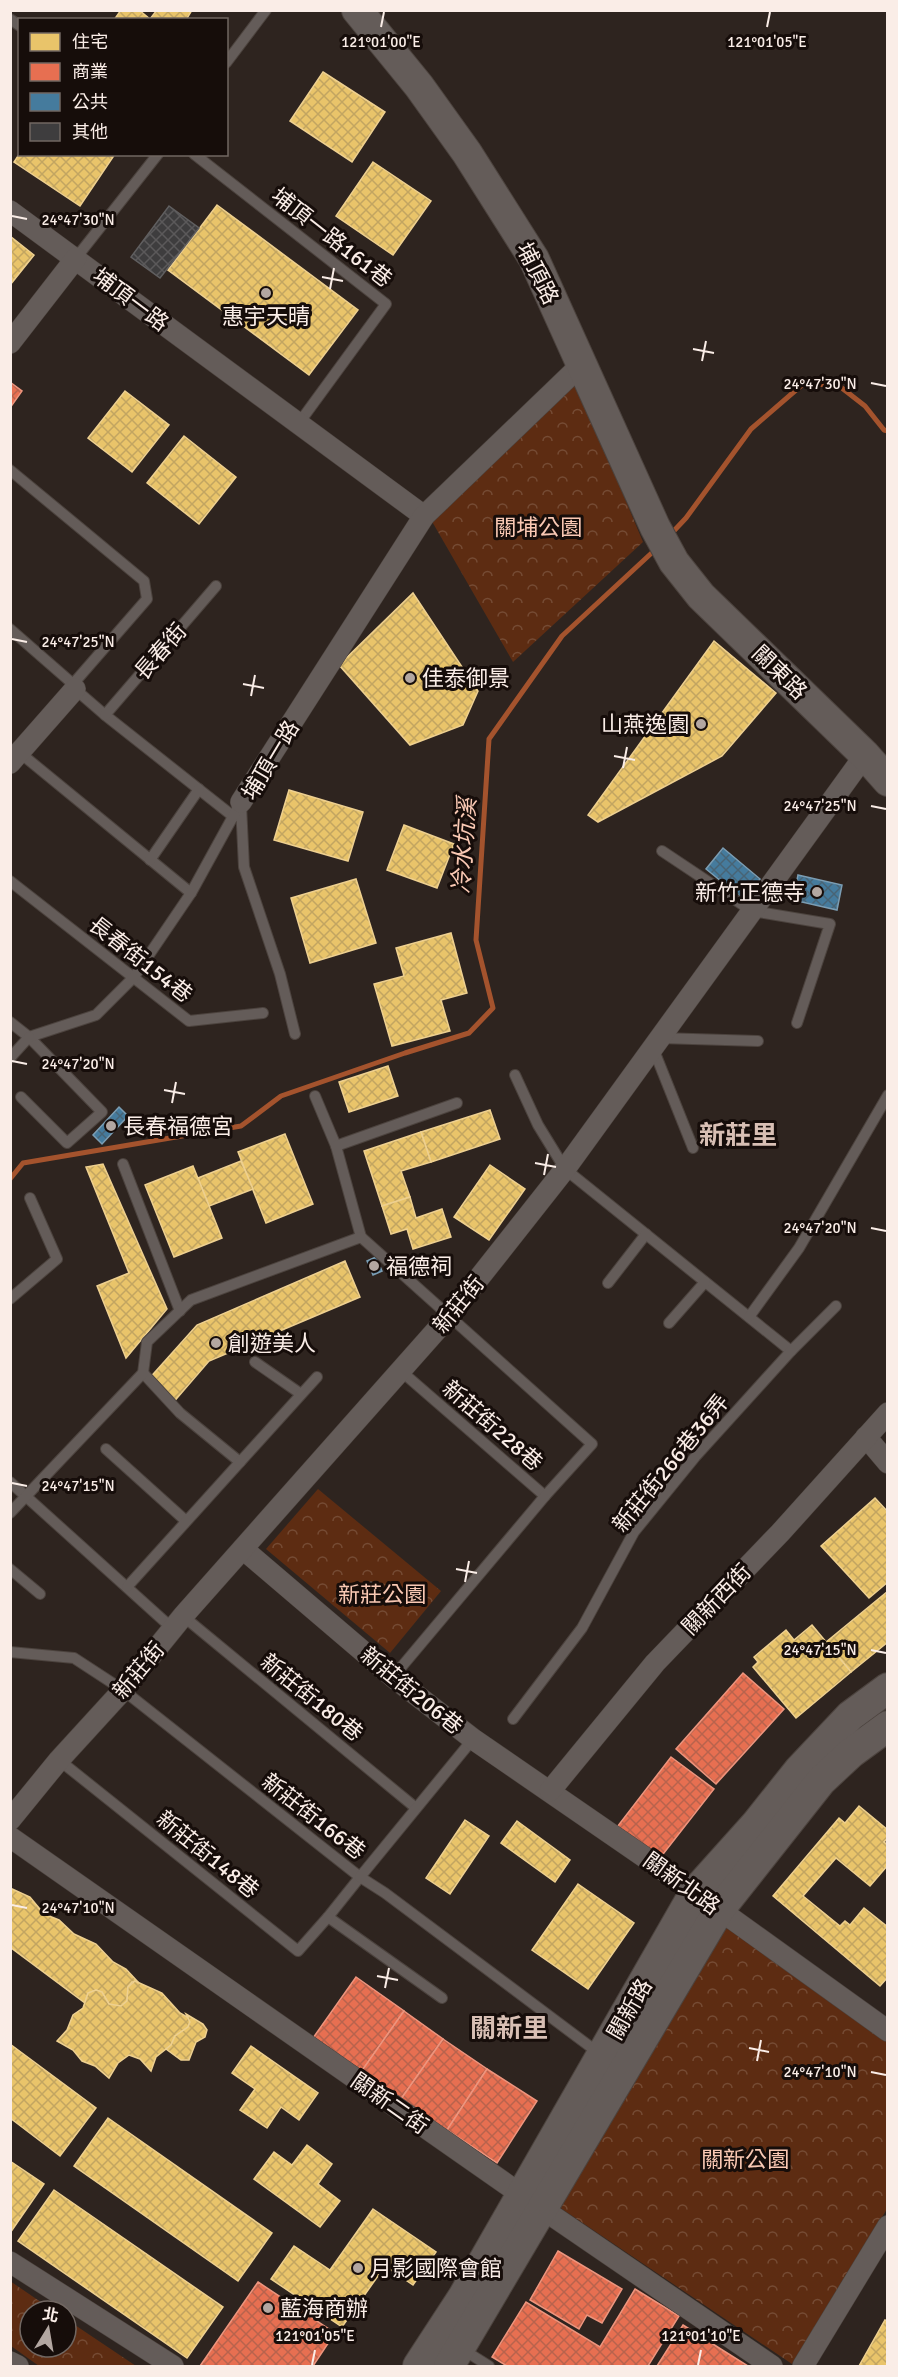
<svg xmlns="http://www.w3.org/2000/svg" width="898" height="2377" font-family="Signika,'Noto Sans TC',sans-serif">
  <style>
    .forest { fill: url(#forest-crowns) }
    .homes { fill: url(#homes-cross-hatch); stroke: #eed090; stroke-width: 1.5 }
    .shops { fill: url(#shops-cross-hatch); stroke: #ed957e; stroke-width: 1.5 }
    .public { fill: url(#public-cross-hatch); stroke: #7b9db3; stroke-width: 1.5 }
    .lines { fill: none; stroke-linecap: round; stroke-linejoin: round }
    .stream { stroke: #a4532d; stroke-width: 5 }
    .building { fill: url(#building-cross-hatch); stroke: #605f60; stroke-width: 1.5 }
    .lane-casing { stroke: #4c433e; stroke-width: 12 }
    .street-casing { stroke: #4c433e; stroke-width: 22 }
    .secondary-casing { stroke: #4c433e; stroke-width: 32 }
    .lane { stroke: #645c59; stroke-width: 10 }
    .street { stroke: #645c59; stroke-width: 21 }
    .secondary { stroke: #645c59; stroke-width: 30 }
    .ticks { fill: none; stroke: #faede7; stroke-width: 2 }
    .poi-dot { fill: #b3a7a1; stroke: #160d0a; stroke-width: 2 }
    .labels { text-anchor: middle; stroke-width: 6; stroke-linejoin: round; paint-order: stroke }
    .street-label { font-size: 22px; fill: #faede7; stroke: #160d0a }
    .poi-label { font-size: 22px; fill: #faede7; stroke: #160d0a; text-anchor: start }
    .park-label { font-size: 22px; fill: #f9c8b3; stroke: #160d0a }
    .water-label { font-size: 24px; font-style: italic; fill: #fac9b4; stroke: #160d0a }
    .quarter-label { font-size: 26px; font-weight: bold; fill: #d8bfb4; stroke: #160d0a }
    .ticks-label { font-size: 15px; text-anchor: middle; fill: #faede7; stroke: #160d0a; stroke-width: 6; stroke-linejoin: round; paint-order: stroke }
  </style>
  <defs>
    <pattern id="forest-crowns" width="20" height="18" patternUnits="userSpaceOnUse" patternTransform="scale(1.5)"><rect width="20" height="18" fill="#5d2c12"/><path d="M2 6a3 3 0 1 1 6 0M12 15a3 3 0 1 1 6 0" fill="none" stroke="#754b34"/></pattern>
    <pattern id="homes-cross-hatch" width="8" height="8" patternUnits="userSpaceOnUse" patternTransform="scale(1.5)"><rect width="8" height="8" fill="#e9c46a"/><path d="M0 0l8 8M0 8l8-8" fill="none" stroke="#c2a561"/></pattern>
    <pattern id="shops-cross-hatch" width="8" height="8" patternUnits="userSpaceOnUse" patternTransform="scale(1.5)"><rect width="8" height="8" fill="#e76f51"/><path d="M0 0l8 8M0 8l8-8" fill="none" stroke="#b8634d"/></pattern>
    <pattern id="public-cross-hatch" width="8" height="8" patternUnits="userSpaceOnUse" patternTransform="scale(1.5)"><rect width="8" height="8" fill="#457b9d"/><path d="M0 0l8 8M0 8l8-8" fill="none" stroke="#486475"/></pattern>
    <pattern id="building-cross-hatch" width="8" height="8" patternUnits="userSpaceOnUse" patternTransform="scale(1.5)"><rect width="8" height="8" fill="#3e3d3e"/><path d="M0 0l8 8M0 8l8-8" fill="none" stroke="#5b595a"/></pattern>
  </defs>
  <rect width="100%" height="100%" fill="#2e241f"/>
  <g class="forest">
    <polygon points="575,379 643,542 513,662 430,518"/>
    <polygon points="318,1489 441,1591 390,1653 266,1549"/>
    <polygon points="720,1919 887,2025 887,2209 792,2364 556,2205"/>
    <polygon points="10,2281 54,2311 30,2311 30,2347 66,2347 66,2319 136,2366 39,2366 11,2346"/>
  </g>
  <g class="homes">
    <polygon points="121,10 139,10 150,19 157,10 192,10 186,20 114,20"/>
    <polygon points="323,72 385,112 352,162 290,121"/>
    <polygon points="20,153 20,154 115,154 80,206 14,162"/>
    <polygon points="373,162 431,201 393,255 336,216"/>
    <polygon points="217,205 358,310 309,375 168,270"/>
    <polygon points="10,236 34,255 10,285"/>
    <polygon points="125,391 169,425 132,472 88,438"/>
    <polygon points="184,436 236,477 199,524 147,483"/>
    <polygon points="413,593 478,691 463,725 410,745 339,665"/>
    <polygon points="714,641 776,693 722,756 598,822 588,815"/>
    <polygon points="289,790 363,812 348,861 274,840"/>
    <polygon points="404,825 454,844 437,888 387,870"/>
    <polygon points="356,879 376,943 310,963 291,898"/>
    <polygon points="451,933 467,993 441,1000 450,1031 392,1046 374,984 404,976 396,948"/>
    <polygon points="388,1066 398,1096 349,1112 339,1082"/>
    <polygon points="490,1110 500,1139 431,1162 421,1132"/>
    <polygon points="421,1132 431,1162 401,1171 410,1197 382,1206 364,1151"/>
    <polygon points="285,1134 313,1204 266,1223 238,1152"/>
    <polygon points="241,1161 253,1189 209,1206 198,1178"/>
    <polygon points="103,1164 167,1309 126,1358 97,1286 129,1273 86,1167"/>
    <polygon points="490,1165 525,1189 489,1240 454,1217"/>
    <polygon points="193,1166 222,1238 174,1257 145,1185"/>
    <polygon points="410,1197 416,1218 442,1209 451,1237 413,1249 407,1229 391,1234 382,1206"/>
    <polygon points="345,1261 360,1297 209,1361 172,1404 147,1381 197,1325"/>
    <polygon points="875,1498 888,1512 888,1582 869,1598 821,1546"/>
    <polygon points="888,1591 888,1642 851,1672 826,1642"/>
    <polygon points="812,1625 851,1672 796,1718 753,1667 758,1662 754,1657 786,1630 794,1640"/>
    <polygon points="859,1806 888,1830 888,1838 884,1842 888,1845 888,1865 870,1886 836,1858 803,1896 840,1926 845,1921 850,1925 864,1908 888,1927 888,1977 880,1986 773,1896 839,1818 845,1823"/>
    <polygon points="465,1820 489,1836 450,1894 426,1878"/>
    <polygon points="517,1821 570,1860 555,1882 501,1843"/>
    <polygon points="578,1884 634,1923 588,1989 532,1950"/>
    <polygon points="10,1888 30,1897 44,1914 59,1920 74,1934 96,1944 113,1962 126,1969 138,1982 132,1982 128,1987 127,2001 121,2006 115,2007 109,2004 102,1992 96,1990 88,1993 85,2003 10,1947"/>
    <polygon points="135,1981 162,1993 180,2013 189,2018 190,2022 188,2027 175,2036 171,2045 156,2057 151,2071 140,2059 129,2055 118,2063 109,2078 95,2066 82,2061 73,2050 57,2041 67,2030 73,2015 83,2008 88,1993 96,1990 102,1992 109,2004 121,2006 127,2001 128,1987"/>
    <polygon points="186,2014 203,2024 207,2030 205,2037 196,2042 189,2060 181,2060 166,2049 171,2045 175,2036 188,2027 190,2022"/>
    <polygon points="10,2044 96,2108 60,2156 10,2118"/>
    <polygon points="251,2046 318,2093 299,2120 281,2107 267,2128 240,2110 255,2089 232,2073"/>
    <polygon points="108,2118 272,2233 238,2281 74,2166"/>
    <polygon points="307,2145 332,2164 318,2184 340,2201 320,2227 254,2179 274,2152 292,2165"/>
    <polygon points="10,2161 44,2184 10,2233"/>
    <polygon points="54,2190 223,2307 187,2358 18,2241"/>
    <polygon points="373,2209 436,2252 413,2285 385,2266 342,2327 271,2279 294,2246 330,2270"/>
    <polygon points="885,2320 888,2321 888,2366 859,2366"/>
  </g>
  <g class="shops">
    <polygon points="10,382 22,391 10,408"/>
    <polygon points="743,1673 784,1709 716,1784 676,1749"/>
    <polygon points="671,1757 714,1789 660,1858 614,1831"/>
    <polygon points="356,1977 404,2011 361,2072 313,2038"/>
    <polygon points="404,2011 443,2039 401,2099 361,2072"/>
    <polygon points="443,2039 487,2069 447,2130 401,2099"/>
    <polygon points="487,2069 537,2101 497,2163 447,2130"/>
    <polygon points="558,2251 622,2289 602,2323 587,2315 579,2329 530,2300"/>
    <polygon points="258,2282 335,2333 313,2366 200,2366"/>
    <polygon points="635,2289 679,2316 648,2366 507,2366 492,2357 526,2302 600,2347"/>
    <polygon points="683,2325 716,2346 748,2366 657,2366"/>
  </g>
  <g class="public">
    <polygon points="723,848 760,879 743,899 706,869"/>
    <polygon points="798,875 842,885 837,910 793,900"/>
    <polygon points="119,1107 128,1116 102,1144 93,1135"/>
    <polygon points="376,1257 382,1271 373,1275 367,1261"/>
  </g>
  <g class="lines">
    <g class="stream">
      <polyline points="670,535 686,518 751,429 803,384 838,385 865,406 884,430 888,431"/>
      <polyline points="10,1179 23,1163 241,1126 281,1096 405,1053 469,1033 493,1008 476,940 489,739 562,636 657,548"/>
    </g>
  </g>
  <g class="building">
    <polygon points="169,206 199,228 160,278 131,257"/>
    <polygon points="371,1582 381,1591 373,1599 364,1592"/>
  </g>
  <g class="lines">
    <defs>
      <g id="lane">
        <polyline points="10,19 20,26"/>
        <polyline points="226,63 266,10"/>
        <polyline points="194,154 386,304 299,423"/>
        <polyline points="76,258 158,154"/>
        <polyline points="10,470 144,581 147,599 73,684"/>
        <polyline points="10,629 73,684 75,689 105,715 234,817"/>
        <polyline points="105,715 216,586"/>
        <polyline points="19,752 191,893"/>
        <polyline points="241,805 244,867 280,974 295,1034"/>
        <polyline points="662,851 752,911 830,924 797,1023"/>
        <polyline points="150,860 199,789"/>
        <polyline points="10,881 189,1021 263,1013"/>
        <polyline points="10,1022 29,1037 102,1112 67,1143 21,1097"/>
        <polyline points="29,1037 96,1015 134,977 191,893 241,802"/>
        <polyline points="660,1038 758,1041"/>
        <polyline points="653,1048 693,1148"/>
        <polyline points="10,1058 29,1037"/>
        <polyline points="515,1075 538,1125 565,1169 791,1351"/>
        <polyline points="315,1096 336,1146"/>
        <polyline points="123,1164 180,1311"/>
        <polyline points="361,1237 336,1146 457,1103"/>
        <polyline points="608,1283 646,1234"/>
        <polyline points="10,1299 57,1259 30,1198"/>
        <polyline points="749,1317 799,1248 888,1095"/>
        <polyline points="669,1323 705,1282"/>
        <polyline points="255,1362 301,1394"/>
        <polyline points="401,1371 545,1496"/>
        <polyline points="143,1373 180,1413 240,1462"/>
        <polyline points="106,1449 186,1521"/>
        <polyline points="10,1482 173,1629"/>
        <polyline points="10,1513 143,1373 147,1342 191,1300 361,1237 592,1444 545,1496 393,1677"/>
        <polyline points="10,1569 40,1594"/>
        <polyline points="127,1587 317,1377"/>
        <polyline points="183,1616 416,1808"/>
        <polyline points="10,1652 74,1658 123,1690 360,1877 328,1917 442,1998"/>
        <polyline points="513,1719 582,1628 634,1532 695,1457 791,1351 836,1306"/>
        <polyline points="473,1739 360,1877 385,1893 600,2054"/>
        <polyline points="59,1760 298,1951 328,1917"/>
        <polyline points="462,2349 489,2366"/>
      </g>
      <g id="street">
        <polyline points="10,211 424,516"/>
        <polyline points="10,343 76,258"/>
        <polyline points="10,763 75,689"/>
        <polyline points="241,802 424,516 581,365"/>
        <polyline points="866,1437 888,1463"/>
        <polyline points="243,1549 393,1677 473,1739 685,1885 888,2031"/>
        <polyline points="550,1791 655,1663 780,1533 888,1413"/>
        <polyline points="10,1820 59,1760 123,1690 183,1616 449,1316 565,1169 865,755"/>
        <polyline points="10,1837 506,2184 772,2366"/>
        <polyline points="10,2262 173,2366"/>
        <polyline points="10,2362 18,2366"/>
        <polyline points="803,2366 888,2226"/>
      </g>
      <g id="secondary">
        <polyline points="357,10 419,86 467,153 534,259 655,527 674,562 701,596 865,755 888,781"/>
        <polyline points="418,2366 463,2297 695,1892 756,1824 799,1770 850,1716 888,1688"/>
        <polyline points="449,2366 719,1910 821,1781 851,1753 888,1726"/>
      </g>
    </defs>
    <use href="#lane" class="lane-casing"/>
    <use href="#street" class="street-casing"/>
    <use href="#secondary" class="secondary-casing"/>
    <use href="#lane" class="lane"/>
    <use href="#street" class="street"/>
    <use href="#secondary" class="secondary"/>
  </g>
  <path class="ticks" d="M 381,27 L 384,12M 767,27 L 770,12M 12,216 L 27,219M 322,277 L 343,281M 330,289 L 334,268M 693,349 L 714,353M 702,361 L 706,341M 871,383 L 886,386M 12,639 L 27,642M 243,684 L 264,688M 251,696 L 255,675M 614,756 L 635,760M 623,768 L 627,747M 871,806 L 886,809M 12,1061 L 27,1064M 164,1090 L 185,1094M 172,1103 L 176,1082M 535,1163 L 556,1167M 544,1175 L 548,1154M 871,1228 L 886,1231M 12,1483 L 27,1486M 456,1569 L 477,1573M 465,1582 L 469,1561M 871,1650 L 886,1653M 12,1905 L 27,1908M 377,1976 L 398,1980M 385,1988 L 389,1968M 749,2048 L 769,2052M 757,2061 L 761,2040M 871,2072 L 886,2075M 312,2365 L 315,2350M 698,2365 L 701,2350"/>
  <g class="poi-dot">
    <circle cx="266" cy="293" r="6"/>
    <circle cx="410" cy="678" r="6"/>
    <circle cx="701" cy="724" r="6"/>
    <circle cx="817" cy="892" r="6"/>
    <circle cx="111" cy="1126" r="6"/>
    <circle cx="374" cy="1266" r="6"/>
    <circle cx="216" cy="1343" r="6"/>
    <circle cx="358" cy="2268" r="6"/>
    <circle cx="268" cy="2308" r="6"/>
  </g>
  <g class="labels">
    <g class="street-label">
      <text transform="translate(332 237) rotate(38)" y="8">埔頂一路161巷</text>
      <text transform="translate(538 273) rotate(63)" y="8">埔頂路</text>
      <text transform="translate(131 299) rotate(37)" y="8">埔頂一路</text>
      <text transform="translate(160 651) rotate(-49)" y="8">長春街</text>
      <text transform="translate(780 672) rotate(44)" y="8">關東路</text>
      <text transform="translate(270 760) rotate(-59)" y="8">埔頂一路</text>
      <text transform="translate(141 959) rotate(38)" y="8">長春街154巷</text>
      <text transform="translate(458 1304) rotate(-51)" y="8">新莊街</text>
      <text transform="translate(493 1425) rotate(41)" y="8">新莊街228巷</text>
      <text transform="translate(670 1463) rotate(-51)" y="8">新莊街266巷36弄</text>
      <text transform="translate(716 1599) rotate(-46)" y="8">關新西街</text>
      <text transform="translate(138 1670) rotate(-50)" y="8">新莊街</text>
      <text transform="translate(412 1690) rotate(39)" y="8">新莊街206巷</text>
      <text transform="translate(312 1697) rotate(39)" y="8">新莊街180巷</text>
      <text transform="translate(314 1816) rotate(38)" y="8">新莊街166巷</text>
      <text transform="translate(208 1854) rotate(39)" y="8">新莊街148巷</text>
      <text transform="translate(682 1883) rotate(36)" y="8">關新北路</text>
      <text transform="translate(629 2009) rotate(-60)" y="8">關新路</text>
      <text transform="translate(390 2103) rotate(35)" y="8">關新二街</text>
    </g>
    <g class="poi-label">
      <text x="266" y="324" text-anchor="middle">惠宇天晴</text>
      <text x="422" y="686">佳泰御景</text>
      <text x="689" y="732" text-anchor="end">山燕逸園</text>
      <text x="805" y="900" text-anchor="end">新竹正德寺</text>
      <text x="123" y="1134">長春福德宮</text>
      <text x="386" y="1274">福德祠</text>
      <text x="228" y="1351">創遊美人</text>
      <text x="370" y="2276">月影國際會館</text>
      <text x="280" y="2316">藍海商辦</text>
    </g>
    <g class="park-label">
      <text x="538" y="535">關埔公園</text>
      <text x="382" y="1602">新莊公園</text>
      <text x="745" y="2167">關新公園</text>
    </g>
    <g class="water-label">
      <text transform="translate(464 846) rotate(-86)" y="8">冷水坑溪</text>
    </g>
    <g class="quarter-label">
      <text x="738" y="1144">新莊里</text>
      <text x="509" y="2037">關新里</text>
    </g>
  </g>
  <g class="ticks-label">
    <text x="381" y="47">121°01'00"E</text>
    <text x="767" y="47">121°01'05"E</text>
    <text x="78" y="225">24°47'30"N</text>
    <text x="820" y="389">24°47'30"N</text>
    <text x="78" y="647">24°47'25"N</text>
    <text x="820" y="811">24°47'25"N</text>
    <text x="78" y="1069">24°47'20"N</text>
    <text x="820" y="1233">24°47'20"N</text>
    <text x="78" y="1491">24°47'15"N</text>
    <text x="820" y="1655">24°47'15"N</text>
    <text x="78" y="1913">24°47'10"N</text>
    <text x="820" y="2077">24°47'10"N</text>
    <text x="315" y="2341">121°01'05"E</text>
    <text x="701" y="2341">121°01'10"E</text>
  </g>
  <rect width="898" height="2377" fill="none" stroke="#faede7" stroke-width="24"/>
  <rect x="18" y="18" width="210" height="138" fill="#160d0a" stroke="#716762" stroke-width="1.5"/>
  <rect x="30" y="33" width="30" height="18" fill="#e9c46a" stroke="#716762" stroke-width="1.5"/>
  <text x="72" y="48" font-size="18" fill="#faede7">住宅</text>
  <rect x="30" y="63" width="30" height="18" fill="#e76f51" stroke="#716762" stroke-width="1.5"/>
  <text x="72" y="78" font-size="18" fill="#faede7">商業</text>
  <rect x="30" y="93" width="30" height="18" fill="#457b9d" stroke="#716762" stroke-width="1.5"/>
  <text x="72" y="108" font-size="18" fill="#faede7">公共</text>
  <rect x="30" y="123" width="30" height="18" fill="#3e3d3e" stroke="#716762" stroke-width="1.5"/>
  <text x="72" y="138" font-size="18" fill="#faede7">其他</text>
  <g transform="translate(48 2329) rotate(11)"><circle r="28" fill="#160d0a" stroke="#716762" stroke-width="1.5"/>
  <path d="M0-4.5L10 22L0 15L-10 22Z" fill="#b3a7a1"/>
  <text y="-9" font-size="16" font-weight="bold" text-anchor="middle" fill="#faede7">北</text>
  </g>
</svg>
